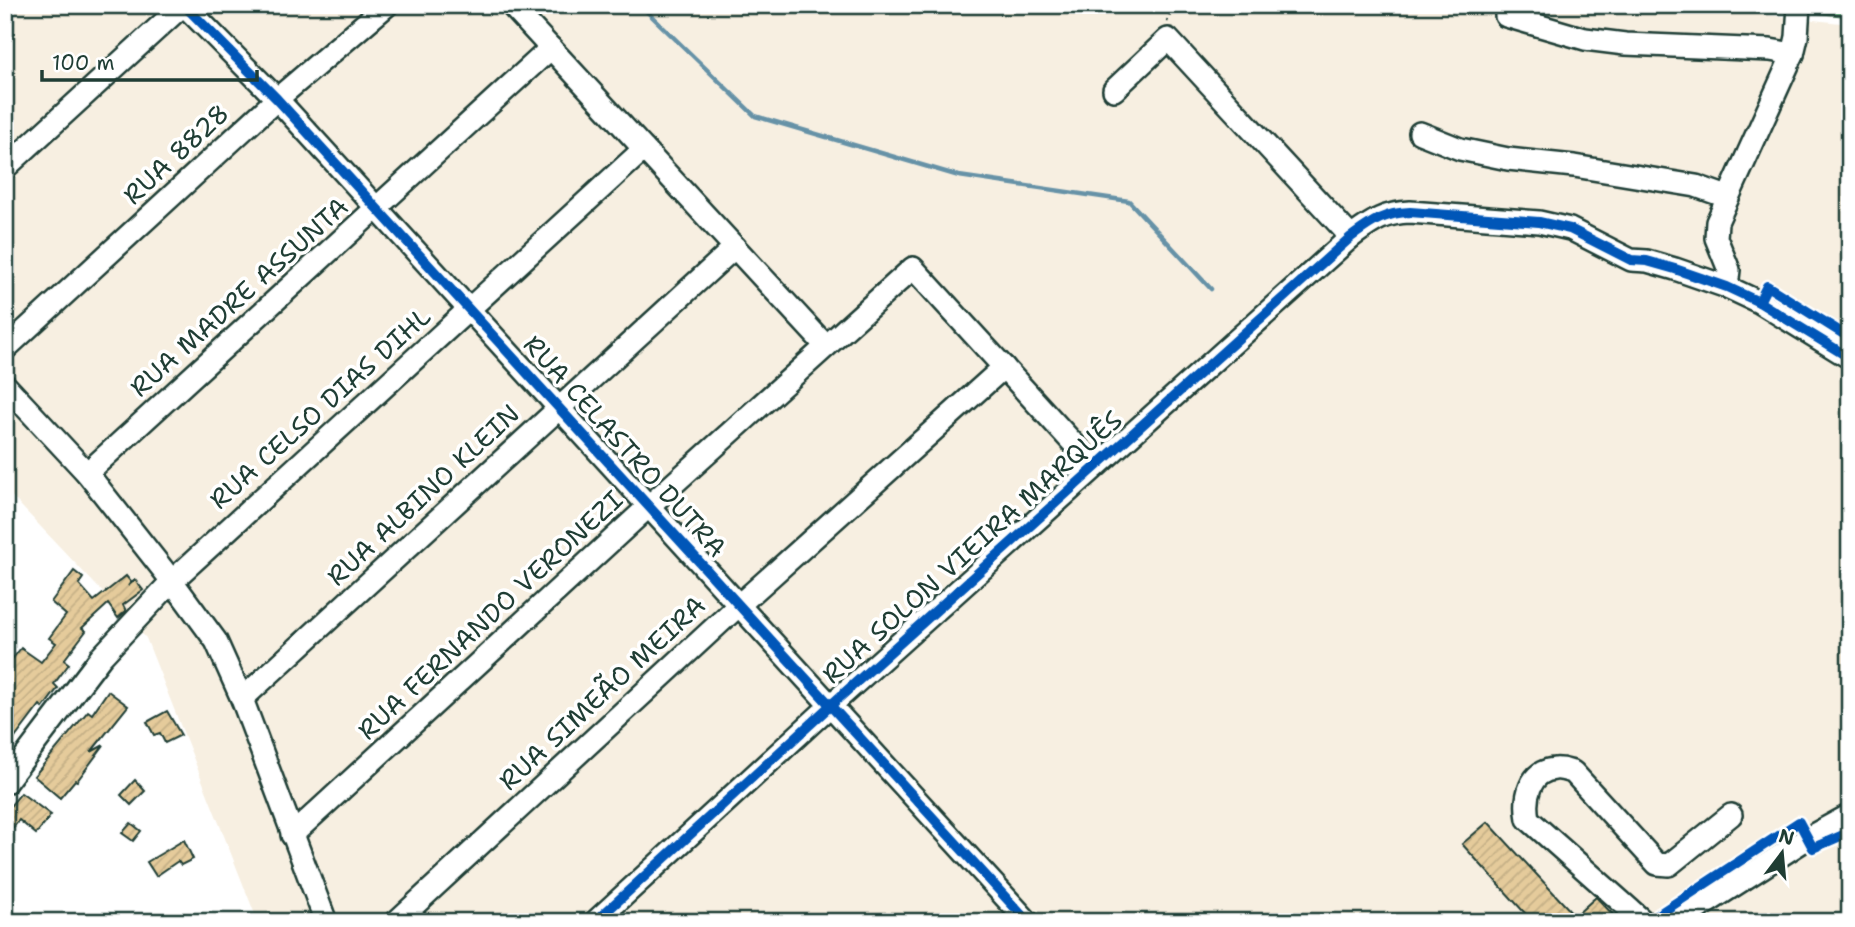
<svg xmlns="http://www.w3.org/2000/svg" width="1855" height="927" font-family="'Shantell Sans',sans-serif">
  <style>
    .built { fill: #f7efe1 }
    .grass { fill: url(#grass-dots); stroke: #5d8e70; stroke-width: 2 }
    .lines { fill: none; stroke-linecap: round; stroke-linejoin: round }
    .stream { stroke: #6692a7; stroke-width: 4.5 }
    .building { fill: url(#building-hatch); stroke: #1f3d34; stroke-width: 2 }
    .minor-casing { stroke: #1f3d34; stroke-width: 26 }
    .path { stroke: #1f3d34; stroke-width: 2.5; stroke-dasharray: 2 5; stroke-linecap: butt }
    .minor { stroke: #fff; stroke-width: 21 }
    .cycleway-casing { stroke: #fff; stroke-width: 15 }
    .cycleway { stroke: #0057b8; stroke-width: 10 }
    .labels { text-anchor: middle; stroke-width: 7; stroke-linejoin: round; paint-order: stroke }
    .street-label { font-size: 26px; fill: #1f3d34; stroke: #fff }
  </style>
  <defs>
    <pattern id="grass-dots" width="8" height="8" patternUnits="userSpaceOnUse" patternTransform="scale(1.75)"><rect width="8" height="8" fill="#9be0ac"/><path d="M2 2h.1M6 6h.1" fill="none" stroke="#85c195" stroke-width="1.8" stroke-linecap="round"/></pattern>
    <pattern id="building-hatch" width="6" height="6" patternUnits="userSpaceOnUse" patternTransform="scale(1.75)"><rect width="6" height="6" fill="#e5cb9b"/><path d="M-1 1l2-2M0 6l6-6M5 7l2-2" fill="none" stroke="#c4af86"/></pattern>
  </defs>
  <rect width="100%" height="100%" fill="#fff"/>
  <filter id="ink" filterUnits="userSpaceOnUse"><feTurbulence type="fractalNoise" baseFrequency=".0143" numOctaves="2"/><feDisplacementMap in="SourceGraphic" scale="14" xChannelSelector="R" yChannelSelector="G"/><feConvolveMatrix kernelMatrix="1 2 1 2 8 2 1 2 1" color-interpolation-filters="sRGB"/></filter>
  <g filter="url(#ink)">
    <polygon class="built" points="5,5 1677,5 1850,24 1850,922 258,922 146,638 5,489"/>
    <polygon class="grass" points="1744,5 1850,5 1850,17 1846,16"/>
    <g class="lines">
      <polyline class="stream" points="640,5 755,116 959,176 1129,201 1211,289"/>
    </g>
    <g class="building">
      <polygon points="74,571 83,578 79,584 94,601 126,576 131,582 128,586 135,580 143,590 123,605 126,611 118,618 108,604 82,628 86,631 64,660 69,664 54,684 58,688 43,708 40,705 5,751 5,668 21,648 41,662 56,643 49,638 66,615 51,602"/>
      <polygon points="108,691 128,706 91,752 104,745 77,781 75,780 60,798 34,776 88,711 92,714"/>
      <polygon points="167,711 181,735 165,743 160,733 154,735 147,722"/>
      <polygon points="135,780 145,791 131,805 121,795"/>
      <polygon points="21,793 51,815 36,834 19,820 5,839 5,812"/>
      <polygon points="1488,822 1575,916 1596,897 1620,922 1533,922 1462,844"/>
      <polygon points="131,823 141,831 133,841 122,833"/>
      <polygon points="184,840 193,859 181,865 178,861 156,876 147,862"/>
    </g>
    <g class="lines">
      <defs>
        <g id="minor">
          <polyline points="184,5 277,99 1028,922"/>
          <polyline points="511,5 826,346"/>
          <polyline points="1506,16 1585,39 1625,44 1770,50 1793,54"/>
          <polyline points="1114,90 1168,39 1351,237"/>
          <polyline points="1420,133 1460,149 1508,159 1574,166 1696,186 1727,197"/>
          <polyline points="5,168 183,5"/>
          <polyline points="1727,287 1729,270 1716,238 1717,222 1793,54 1797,37 1799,5"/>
          <polyline points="5,349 277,99 387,5"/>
          <polyline points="5,385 87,473 172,581 216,641 242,699 326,922"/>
          <polyline points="87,473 551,48"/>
          <polyline points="242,699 735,247"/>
          <polyline points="5,783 101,657 172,581 644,149"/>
          <polyline points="292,835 649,506 913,268 1095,467"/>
          <polyline points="396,922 739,605 1004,367"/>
          <path d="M 595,922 L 831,705 L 1351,237 C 1372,222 1383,213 1410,212 L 1539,222 L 1570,229 L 1631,260 L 1647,261 L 1675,269 L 1727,287 L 1759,302 L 1850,358"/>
          <path d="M 1644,922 L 1528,819 C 1524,798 1529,771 1555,769 C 1561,768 1568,771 1573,772 L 1657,864 L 1669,865 L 1731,815"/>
          <polyline points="1677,922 1808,838 1850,815"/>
        </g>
      </defs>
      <use href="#minor" class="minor-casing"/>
      <polyline class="path" points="1167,22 1173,5"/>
      <use href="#minor" class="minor"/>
      <defs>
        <g id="cycleway">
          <polyline points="184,5 277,99 1028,922"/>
          <polyline points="1759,302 1767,286 1850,338"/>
          <path d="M 595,922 L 831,705 L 1351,237 C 1372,222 1383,213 1410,212 L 1539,222 L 1570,229 L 1631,260 L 1647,261 L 1675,269 L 1727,287 L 1759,302 L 1850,358"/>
          <polyline points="1647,922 1799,822 1813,848 1850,832"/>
        </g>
      </defs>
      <use href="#cycleway" class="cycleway-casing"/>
      <use href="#cycleway" class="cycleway"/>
    </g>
  </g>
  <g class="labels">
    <g class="street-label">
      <text transform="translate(176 154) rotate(-43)" y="9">RUA 8828</text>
      <text transform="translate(239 297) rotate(-42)" y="9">RUA MADRE ASSUNTA</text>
      <text transform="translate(320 408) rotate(-42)" y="9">RUA CELSO DIAS DIHL</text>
      <text transform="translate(625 446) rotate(48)" y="9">RUA CELASTRO DUTRA</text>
      <text transform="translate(423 495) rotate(-43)" y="9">RUA ALBINO KLEIN</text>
      <text transform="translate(972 547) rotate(-42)" y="9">RUA SOLON VIEIRA MARQUÊS</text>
      <text transform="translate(490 615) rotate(-43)" y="9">RUA FERNANDO VERONEZI</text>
      <text transform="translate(602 693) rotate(-43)" y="9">RUA SIMEÃO MEIRA</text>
    </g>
  </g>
  <rect width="1855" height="927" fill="none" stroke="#fff" stroke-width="28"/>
  <rect x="14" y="14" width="1827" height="899" fill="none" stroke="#1f3d34" stroke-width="2.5" filter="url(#ink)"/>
  <g transform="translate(1782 853) rotate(16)" stroke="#ffffff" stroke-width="5" paint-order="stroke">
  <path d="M0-5L12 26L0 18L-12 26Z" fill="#1f3d34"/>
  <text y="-10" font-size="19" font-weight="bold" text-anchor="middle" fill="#1f3d34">N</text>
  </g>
  <path d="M42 70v10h215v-10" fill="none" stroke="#1f3d34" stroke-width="3.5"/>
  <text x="52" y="70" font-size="21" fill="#1f3d34" stroke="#ffffff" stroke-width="5" paint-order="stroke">100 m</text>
</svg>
